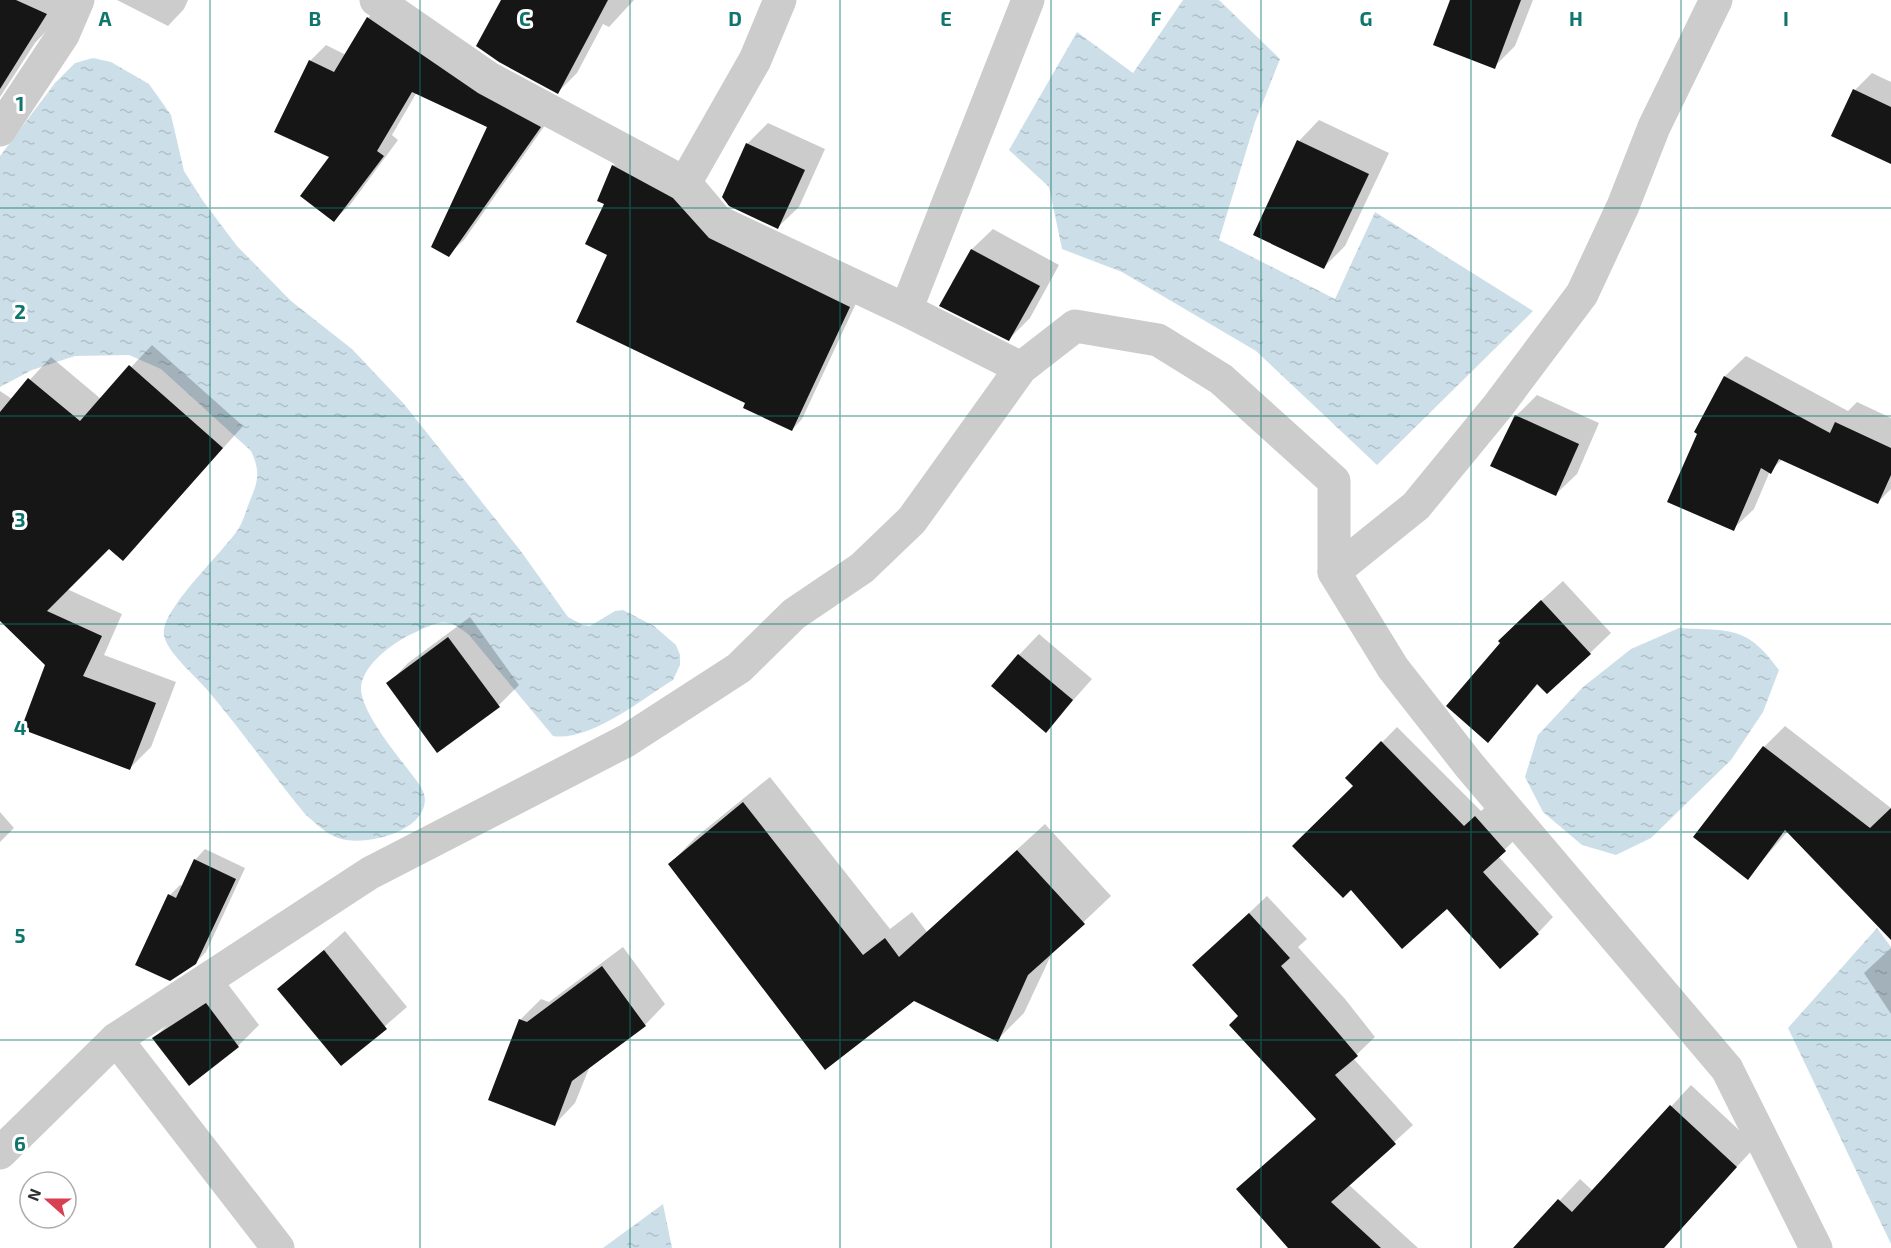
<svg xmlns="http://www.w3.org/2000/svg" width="1891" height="1248" font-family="'Exo 2',sans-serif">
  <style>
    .water { fill: url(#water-ripples) }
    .shadow { fill: #0003 }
    .building { fill: #161616 }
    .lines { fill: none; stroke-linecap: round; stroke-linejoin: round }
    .minor { stroke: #ccc; stroke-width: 33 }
    .grid { fill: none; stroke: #0f766e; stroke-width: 1.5; stroke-opacity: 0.55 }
    .grid-label { font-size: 20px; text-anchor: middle; font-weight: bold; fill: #0f766e; stroke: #fff; stroke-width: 6; stroke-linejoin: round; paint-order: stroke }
  </style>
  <defs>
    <pattern id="water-ripples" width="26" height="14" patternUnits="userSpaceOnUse" patternTransform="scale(1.5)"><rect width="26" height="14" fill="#ccdfe9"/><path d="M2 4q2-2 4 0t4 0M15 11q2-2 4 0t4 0" fill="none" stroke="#b0c0c8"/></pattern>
  </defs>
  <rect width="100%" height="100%" fill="#fff"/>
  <g class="water">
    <polygon points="1183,0 1219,0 1280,59 1255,122 1219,240 1335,299 1375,212 1533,311 1377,465 1256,351 1122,272 1062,249 1049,187 1009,150 1077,32 1133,73"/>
    <path d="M 93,58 L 111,62 L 149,84 L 171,115 L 184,171 L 203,201 L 237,246 L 291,301 L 352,349 L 404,404 L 520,550 L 568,617 L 583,625 L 590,626 L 615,611 L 623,610 L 654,626 L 676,645 L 680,655 L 680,665 L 673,680 C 642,699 590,742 553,736 L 469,635 C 446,617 441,621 416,632 C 396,640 361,665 361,689 C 362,712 393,750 407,768 C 413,777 425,788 425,800 C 424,833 363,847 338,838 C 325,833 315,823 305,814 C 272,774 242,731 209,692 C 197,677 167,653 164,635 C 160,610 223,553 239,528 C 243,521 246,511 249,503 C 258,482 261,472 251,451 L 161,369 L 129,355 L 75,356 L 32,370 L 0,387 L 0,156 L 55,83 L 75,63 Z"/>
    <path d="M 1679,628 C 1730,631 1747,625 1779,670 L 1763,712 L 1731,760 L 1651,838 L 1616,855 L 1582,845 L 1543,812 L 1525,777 L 1538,735 L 1583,687 L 1631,649 Z"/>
    <polygon points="1877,928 1891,947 1891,1244 1788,1028"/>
    <polygon points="663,1204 672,1248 603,1248"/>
  </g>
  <g class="shadow">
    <polygon points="6,0 67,0 51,26 35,43 0,97 0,13"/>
    <polygon points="117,0 188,0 184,9 168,26"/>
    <polygon points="503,0 634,0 609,27 603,24 577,73 558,92"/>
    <polygon points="1451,0 1533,0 1515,46 1494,67"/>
    <polygon points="384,2 555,111 464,240 448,255 489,126 417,92 392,135 398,140 350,205 334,220 331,157 310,61 326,45 346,55 368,18"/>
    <polygon points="1872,73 1891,82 1891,162 1855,90"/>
    <polygon points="1319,120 1389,153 1345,246 1324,267 1255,234 1299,141"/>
    <polygon points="768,123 825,149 799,207 778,227 747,144"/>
    <polygon points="623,156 859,297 802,419 792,430 747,403 609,254 606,204 613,166"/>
    <polygon points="993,229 1059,265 1030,318 1009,339 941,305 972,249"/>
    <polygon points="152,345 243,426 123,559 109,547 67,589 122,614 104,655 176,682 151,747 130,768 47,665 0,619 0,391 12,399 51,357 101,399"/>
    <polygon points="1746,356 1848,411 1857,402 1891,418 1891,489 1878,502 1783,459 1770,471 1754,509 1733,529 1699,433 1696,431 1725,376"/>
    <polygon points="1537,395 1599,423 1577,474 1556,494 1516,416"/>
    <polygon points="1563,581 1611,633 1590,653 1539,683 1488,741 1520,620"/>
    <polygon points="470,617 519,685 499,705 388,684 408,663"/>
    <polygon points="1039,634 1092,679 1046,731 1019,655"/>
    <polygon points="1785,726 1891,808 1891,893 1788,831 1747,878 1695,837 1764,747"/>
    <polygon points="1397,727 1481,811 1491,802 1521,834 1498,856 1553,917 1538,933 1347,778"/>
    <polygon points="770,777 890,929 912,912 927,932 1045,824 1111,896 1053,951 1024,1013 997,1040 670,864 696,837"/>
    <polygon points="0,812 14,828 0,842"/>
    <polygon points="205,849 245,868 206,952 195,963 170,895 180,885 183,886 195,860"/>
    <polygon points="1267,896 1307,939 1298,947 1345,999 1375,1037 1353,1058 1413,1125 1348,1184 1418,1248 1290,1248 1317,1118 1240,1016 1212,948"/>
    <polygon points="345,931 407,1007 341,1064 279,989"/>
    <polygon points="623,947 665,1004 645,1025 590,1066 575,1103 555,1124 520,1020 541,999 549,1002"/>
    <polygon points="1891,948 1891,1014 1864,973"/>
    <polygon points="227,983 259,1025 238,1046 189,1084 154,1038 174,1018"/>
    <polygon points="1691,1085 1756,1146 1674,1235 1638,1248 1515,1248 1580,1179 1593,1191"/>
  </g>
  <g class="building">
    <polygon points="0,0 16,0 47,14 0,89"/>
    <polygon points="501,0 608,0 558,94 499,62 476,46"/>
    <polygon points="1450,0 1521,0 1495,69 1433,45"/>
    <polygon points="367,17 478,93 541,127 449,257 431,247 487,127 412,92 377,151 384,156 334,222 300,196 329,157 274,132 309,60 334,72"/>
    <polygon points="1853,89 1891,107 1891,164 1831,136"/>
    <polygon points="1297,140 1369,174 1324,269 1253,235"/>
    <polygon points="746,143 805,170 778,229 729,206 722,197"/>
    <polygon points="612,165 673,198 709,238 850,307 792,431 743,408 745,403 576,322 607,255 585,244 604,204 597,201"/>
    <polygon points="971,249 1040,286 1009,341 939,306"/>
    <polygon points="129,365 223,448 123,561 109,549 47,611 102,636 83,676 156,703 130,770 21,729 45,665 0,621 0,412 28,378 80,421"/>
    <polygon points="1724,376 1830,433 1835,422 1891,448 1891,475 1878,504 1779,459 1771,474 1761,468 1734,531 1667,502 1697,434 1694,432"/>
    <polygon points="1515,415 1579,444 1556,496 1490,466"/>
    <polygon points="1541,600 1591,654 1547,694 1537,684 1488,743 1446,706 1500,643 1498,641"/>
    <polygon points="448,637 500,707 437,753 386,683"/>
    <polygon points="1018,654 1073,700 1046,733 991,686"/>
    <polygon points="1381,741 1464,826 1475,816 1506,851 1483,872 1539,934 1500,969 1447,909 1402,949 1351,890 1343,898 1292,846 1353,786 1345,778"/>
    <polygon points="1763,746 1870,828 1891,808 1891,940 1785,830 1748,880 1693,837"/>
    <polygon points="743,802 863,955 885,938 899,957 1017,850 1085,924 1028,975 998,1042 914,1001 825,1070 668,864"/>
    <polygon points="194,859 236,879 196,964 170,981 135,965 168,894 176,898"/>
    <polygon points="1249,913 1290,958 1281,966 1358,1056 1335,1075 1396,1144 1331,1202 1381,1248 1288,1248 1236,1189 1316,1119 1229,1025 1238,1016 1192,965"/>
    <polygon points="324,950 387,1029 341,1066 277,989"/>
    <polygon points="602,966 646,1026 572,1081 555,1126 488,1100 519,1019 527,1022"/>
    <polygon points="206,1003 239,1047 189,1086 152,1038"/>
    <polygon points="1670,1105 1737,1167 1664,1248 1513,1248 1558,1199 1572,1212"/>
  </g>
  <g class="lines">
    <g class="minor">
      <polyline points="376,0 489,78 685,183"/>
      <polyline points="780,0 755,60 685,183 717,221 906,310 1021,368"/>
      <polyline points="0,130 63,35 78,0"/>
      <polyline points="906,310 1028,0"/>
      <polyline points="1334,572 1416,506 1498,406 1582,294 1623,206 1654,127 1716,0"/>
      <polyline points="116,1039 370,873 626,741 739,668 794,614 862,568 912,520 1021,368 1075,326 1158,340 1221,379 1334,481 1334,572 1393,668 1469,765 1727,1069 1816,1248"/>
      <polyline points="0,1153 116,1039 278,1248"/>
    </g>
  </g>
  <path class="grid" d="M 210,0 L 210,1248M 420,0 L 420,1248M 630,0 L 630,1248M 840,0 L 840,1248M 1051,0 L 1051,1248M 1261,0 L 1261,1248M 1471,0 L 1471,1248M 1681,0 L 1681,1248M 0,208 L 1891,208M 0,416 L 1891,416M 0,624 L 1891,624M 0,832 L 1891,832M 0,1040 L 1891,1040"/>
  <g class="grid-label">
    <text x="105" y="26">A</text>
    <text x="315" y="26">B</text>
    <text x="525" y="26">C</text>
    <text x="735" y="26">D</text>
    <text x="946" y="26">E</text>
    <text x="1156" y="26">F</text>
    <text x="1366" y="26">G</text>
    <text x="1576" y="26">H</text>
    <text x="1786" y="26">I</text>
    <text x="20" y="111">1</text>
    <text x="20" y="319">2</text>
    <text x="20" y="527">3</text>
    <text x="20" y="735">4</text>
    <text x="20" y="943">5</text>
    <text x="20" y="1151">6</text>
  </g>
  <g transform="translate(48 1200) rotate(291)"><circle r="28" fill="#ffffff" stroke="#acacac" stroke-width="1.5"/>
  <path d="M0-4.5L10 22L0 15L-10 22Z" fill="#d83f51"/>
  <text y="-9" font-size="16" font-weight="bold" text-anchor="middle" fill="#2f2f2f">N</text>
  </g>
</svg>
